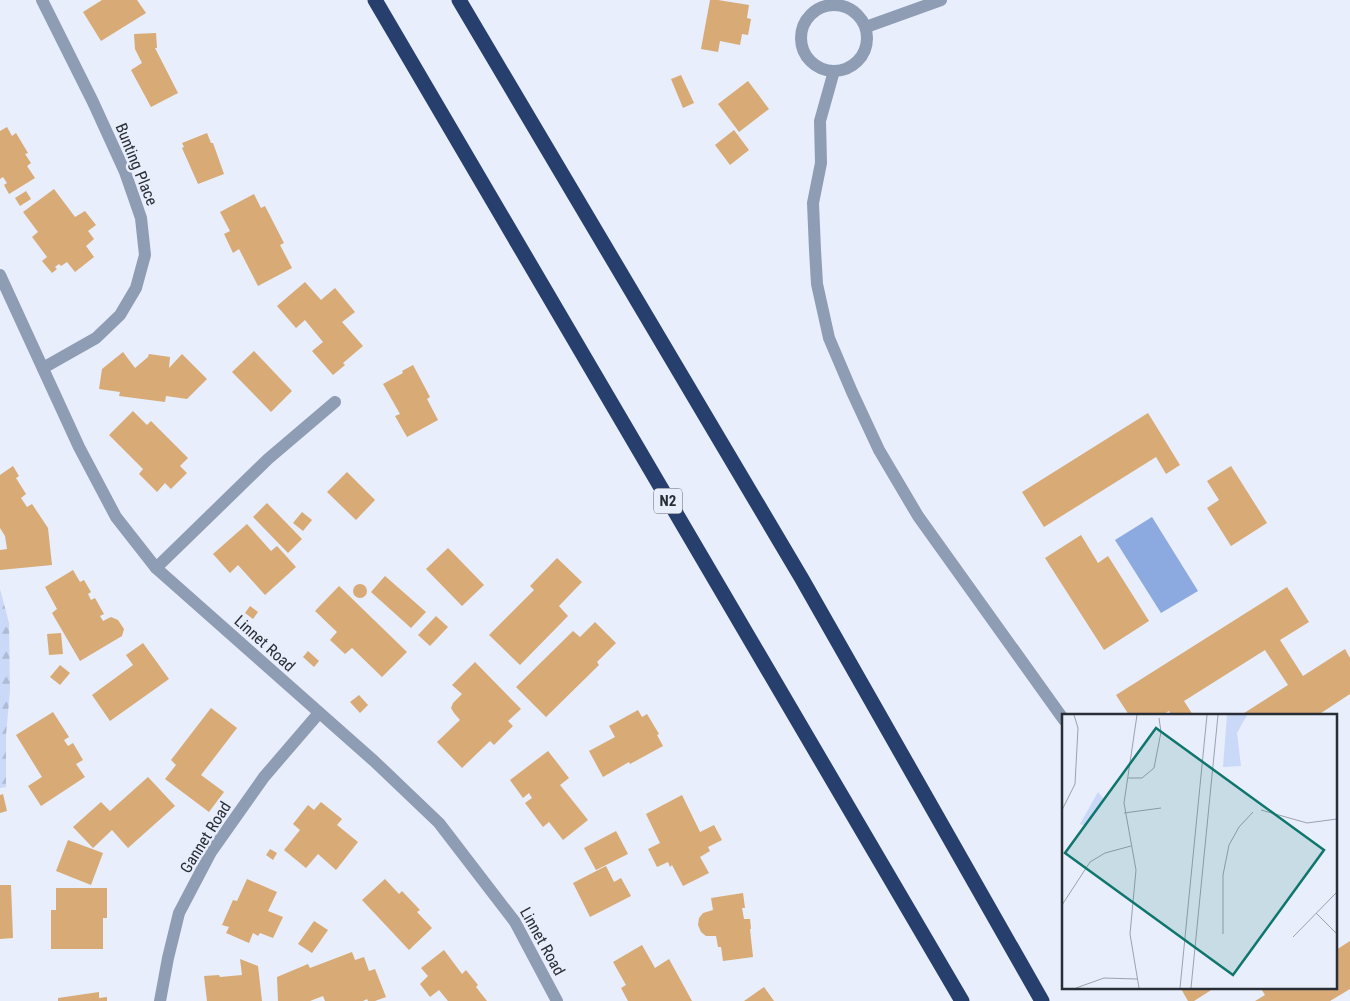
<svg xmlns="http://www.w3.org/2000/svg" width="1350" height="1001" font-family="'Roboto Condensed',sans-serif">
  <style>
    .forest { fill: url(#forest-firs) }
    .water { fill: #8ca9e0 }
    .building { fill: #d7aa76 }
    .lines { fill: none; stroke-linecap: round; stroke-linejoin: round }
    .minor { stroke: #8e9cb4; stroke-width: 12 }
    .highway { stroke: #273f6d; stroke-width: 15 }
    .labels { text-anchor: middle; stroke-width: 5; stroke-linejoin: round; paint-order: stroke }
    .shield { fill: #e8eefb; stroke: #626770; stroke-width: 1 }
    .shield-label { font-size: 15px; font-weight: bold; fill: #292d35 }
    .street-label { font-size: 16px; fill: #292d35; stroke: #e8eefb }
    .inset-road { fill: none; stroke: #9ca1ac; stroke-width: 1 }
    .view { fill: #0f766e; fill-opacity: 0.15; stroke: #0f766e; stroke-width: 2.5 }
    .inset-edge { fill: none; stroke: #292d35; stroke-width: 2.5 }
  </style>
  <defs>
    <pattern id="forest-firs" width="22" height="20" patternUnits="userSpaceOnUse" patternTransform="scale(1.25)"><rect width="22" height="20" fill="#c9d9f7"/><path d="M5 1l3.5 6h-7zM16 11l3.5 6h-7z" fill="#adbbd4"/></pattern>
  </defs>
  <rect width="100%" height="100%" fill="#e8eefb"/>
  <polygon class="forest" points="0,589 9,623 10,691 6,735 6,787 0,788"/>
  <polygon class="water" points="1152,517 1198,591 1161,613 1115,540"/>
  <g class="building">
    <polygon points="102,0 137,0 146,13 101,41 83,12"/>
    <polygon points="710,0 718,0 749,5 747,18 751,19 748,35 742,34 740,45 720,41 718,52 701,49"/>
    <polygon points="156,33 157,48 155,48 178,93 151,107 131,70 142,63 135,49 134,34"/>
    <polygon points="681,75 694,103 683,108 671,79"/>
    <polygon points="748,81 769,109 739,132 718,104"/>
    <polygon points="7,127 12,136 16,133 28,153 25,154 31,163 27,166 35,178 9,194 4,185 7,183 3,177 0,179 0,131"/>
    <polygon points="734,130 749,150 730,165 715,145"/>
    <polygon points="207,133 211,143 213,143 224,174 198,184 182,148 184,147 182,143"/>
    <polygon points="54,189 75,217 85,211 96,225 88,231 94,239 86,246 94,257 75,272 67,262 61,266 59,264 55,267 57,269 52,273 42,261 47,257 32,237 38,232 23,212"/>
    <polygon points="26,191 31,199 20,206 15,198"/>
    <polygon points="254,194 261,208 265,206 284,243 280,245 292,268 258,286 239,249 233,253 224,234 230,231 220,212"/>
    <polygon points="305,282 321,300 335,288 355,312 342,322 363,346 343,363 345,365 333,375 312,351 323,342 305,320 296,328 277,306"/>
    <polygon points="254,351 292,391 271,412 232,372"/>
    <polygon points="123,352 135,368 148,357 149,354 170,357 169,368 182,354 207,379 187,399 166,396 165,402 119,396 120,392 99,389 102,369"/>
    <polygon points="413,365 430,397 427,399 438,420 407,437 395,416 400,414 383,384 403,373 402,371"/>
    <polygon points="133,411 147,425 151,421 188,458 180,466 187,473 171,489 165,483 157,492 139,474 143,469 109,435"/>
    <polygon points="1148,413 1180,465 1166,474 1156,457 1044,527 1022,492"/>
    <polygon points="13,466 19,476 16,478 26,494 21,498 27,507 32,504 48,528 52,565 0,570 0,550 7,549 5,536 0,528 0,475"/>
    <polygon points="1231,466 1267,523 1231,546 1207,508 1219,500 1207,481"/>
    <polygon points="347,472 375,500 356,520 327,492"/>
    <polygon points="267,503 302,539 288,553 253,517"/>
    <polygon points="302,512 312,520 303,531 293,523"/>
    <polygon points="247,524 271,551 277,546 296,567 265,595 238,565 230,573 213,554"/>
    <polygon points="1081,535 1098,563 1108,556 1149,621 1104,650 1045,558"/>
    <polygon points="448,548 484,585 462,606 426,569"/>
    <polygon points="557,558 582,582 559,606 568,616 520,665 489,635 534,590 530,586"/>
    <polygon points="73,570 80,582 84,580 91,592 88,594 91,600 95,598 104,614 100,616 103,621 111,617 118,620 124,629 122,636 80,661 52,613 57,609 45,587"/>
    <polygon points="385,576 426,612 411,628 371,592"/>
    <circle cx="360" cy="591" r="7"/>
    <polygon points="339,586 407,652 382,677 352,648 345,654 330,640 337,632 315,611"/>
    <polygon points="1287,587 1309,622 1280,640 1303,676 1345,649 1350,658 1350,694 1318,715 1241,715 1288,685 1265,650 1184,701 1193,715 1171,715 1169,711 1162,715 1129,715 1116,695"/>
    <polygon points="250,606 258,612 253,619 245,613"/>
    <polygon points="436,616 448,627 430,646 418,635"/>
    <polygon points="595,622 616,643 597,662 599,665 546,717 516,687 573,631 580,637"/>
    <polygon points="61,633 63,654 49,655 47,634"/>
    <polygon points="143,643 169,679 110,721 92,695 133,665 126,655"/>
    <polygon points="308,651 319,661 314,667 303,657"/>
    <polygon points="475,662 521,709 508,721 513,726 494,745 490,741 462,768 437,742 460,720 454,713 451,708 453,703 462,694 452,685"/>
    <polygon points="60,665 70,673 60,685 50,677"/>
    <polygon points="359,695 368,705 360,713 350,702"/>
    <polygon points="211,708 237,728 201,775 224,792 209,812 165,779 176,765 171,760"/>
    <polygon points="638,710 642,717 647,714 659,734 657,735 663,746 630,764 629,762 603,777 589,751 615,737 609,726"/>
    <polygon points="53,712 69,737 64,740 68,746 73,743 83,760 76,764 85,777 41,806 28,786 42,777 16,735"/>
    <polygon points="548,751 569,778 560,785 588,820 563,840 549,822 543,827 525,803 532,798 529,793 523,798 510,780"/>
    <polygon points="148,777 175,806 128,848 112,830 93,848 73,827 101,802 110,811"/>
    <polygon points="3,794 7,811 0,813 0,795"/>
    <polygon points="682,795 700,832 714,825 722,840 708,847 710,851 700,857 709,873 683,886 672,865 670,867 668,862 657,867 648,849 660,843 646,814"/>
    <polygon points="321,802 342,819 337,825 358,842 336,870 318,854 306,868 284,850 300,830 293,824 308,805 314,810"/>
    <polygon points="616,831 628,854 596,870 584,848"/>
    <polygon points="68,840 103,853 91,885 56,871"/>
    <polygon points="270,849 277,853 273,860 266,855"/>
    <polygon points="606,866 614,882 621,878 631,896 590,917 573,883"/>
    <polygon points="247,879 277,892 268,911 283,917 273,938 260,933 258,936 253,933 249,943 226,933 229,927 222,925 233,900 237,901"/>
    <polygon points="385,879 399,894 402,891 420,910 417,912 432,928 409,950 362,900"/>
    <polygon points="0,885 11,885 13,938 0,939"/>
    <polygon points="56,888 107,888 107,918 103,918 103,949 51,949 51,910 56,910"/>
    <polygon points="743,893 745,908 742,908 744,919 750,919 751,929 750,929 753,957 723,961 721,947 718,947 716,936 706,936 701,932 698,925 699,918 703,913 713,910 711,898"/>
    <polygon points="314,921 328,930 312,953 298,944"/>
    <polygon points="1350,941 1350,989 1330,1001 1255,1001 1265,995 1260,987 1336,987 1336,950"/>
    <polygon points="642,945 655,968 669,959 692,1001 628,1001 621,988 626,985 613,962"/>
    <polygon points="444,950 462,974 466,970 478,985 476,987 487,1001 448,1001 439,990 430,997 420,984 428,976 421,968"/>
    <polygon points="352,952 355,960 364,957 369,971 375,969 386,997 375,1001 368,1001 367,999 363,1001 325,1001 323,996 310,1001 278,1001 277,977 308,964 310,968"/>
    <polygon points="240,959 258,966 262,1001 207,1001 204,976 219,975 220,977 242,975"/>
    <polygon points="764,987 774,1001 744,1001"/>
    <polygon points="1180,987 1216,987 1194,1001 1188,1001"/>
    <polygon points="99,992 99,998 107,997 107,1001 58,1001 58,998"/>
  </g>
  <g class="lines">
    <g class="minor">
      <polyline points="42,0 93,102 125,172 141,218 145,255 136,288 120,315 96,338 43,368"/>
      <circle cx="834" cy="38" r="33"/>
      <polyline points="866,27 941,0"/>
      <polyline points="834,71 820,121 821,163 813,203 815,250 817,284 829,338 852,392 879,450 918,516 1064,720"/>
      <polyline points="0,275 79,447 116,517 156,568 374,761 439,823 515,922 557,1001"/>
      <polyline points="156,568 268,459 335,402"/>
      <polyline points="160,1001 168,958 179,913 211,852 264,777 319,713"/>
    </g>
    <g class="highway">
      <polyline points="375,0 962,1001"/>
      <polyline points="459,0 802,579 1042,1001"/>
    </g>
  </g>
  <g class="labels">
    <rect class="shield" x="654" y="488.5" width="28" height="25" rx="4"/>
    <g class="shield-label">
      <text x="668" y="506">N2</text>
    </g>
    <g class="street-label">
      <text transform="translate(137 164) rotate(68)" y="6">Bunting Place</text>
      <text transform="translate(265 643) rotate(42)" y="6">Linnet Road</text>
      <text transform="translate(205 837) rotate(-58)" y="6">Gannet Road</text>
      <text transform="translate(543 941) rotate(61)" y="6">Linnet Road</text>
    </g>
  </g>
  <g transform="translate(1062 714)">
    <rect width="275" height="275" fill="#e8eefb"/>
    <path d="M 165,1 L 185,1 L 175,19 L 179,52 L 161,53 ZM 36,78 L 41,84 L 39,92 L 23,112 L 18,110 Z" fill="#c9d9f7"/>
    <path class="inset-road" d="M 75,1 L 62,89 L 74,156 L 68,220 L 77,274M 66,64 L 80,64 L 92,54 L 99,18 L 97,4M 0,96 L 13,70 L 16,14 L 12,1M 199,96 L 245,109 L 275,105M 62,99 L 99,94M 0,191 L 28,148 L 43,139 L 69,132M 254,199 L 275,220M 161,220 L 161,161 L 167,131 L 177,113 L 191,98M 231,223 L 275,178M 14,274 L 42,264 L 75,265M 118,274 L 145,1M 129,274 L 156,1"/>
    <path class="view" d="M 94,14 L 262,136 L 171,261 L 3,139 Z"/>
    <rect width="275" height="275" class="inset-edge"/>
  </g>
</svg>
